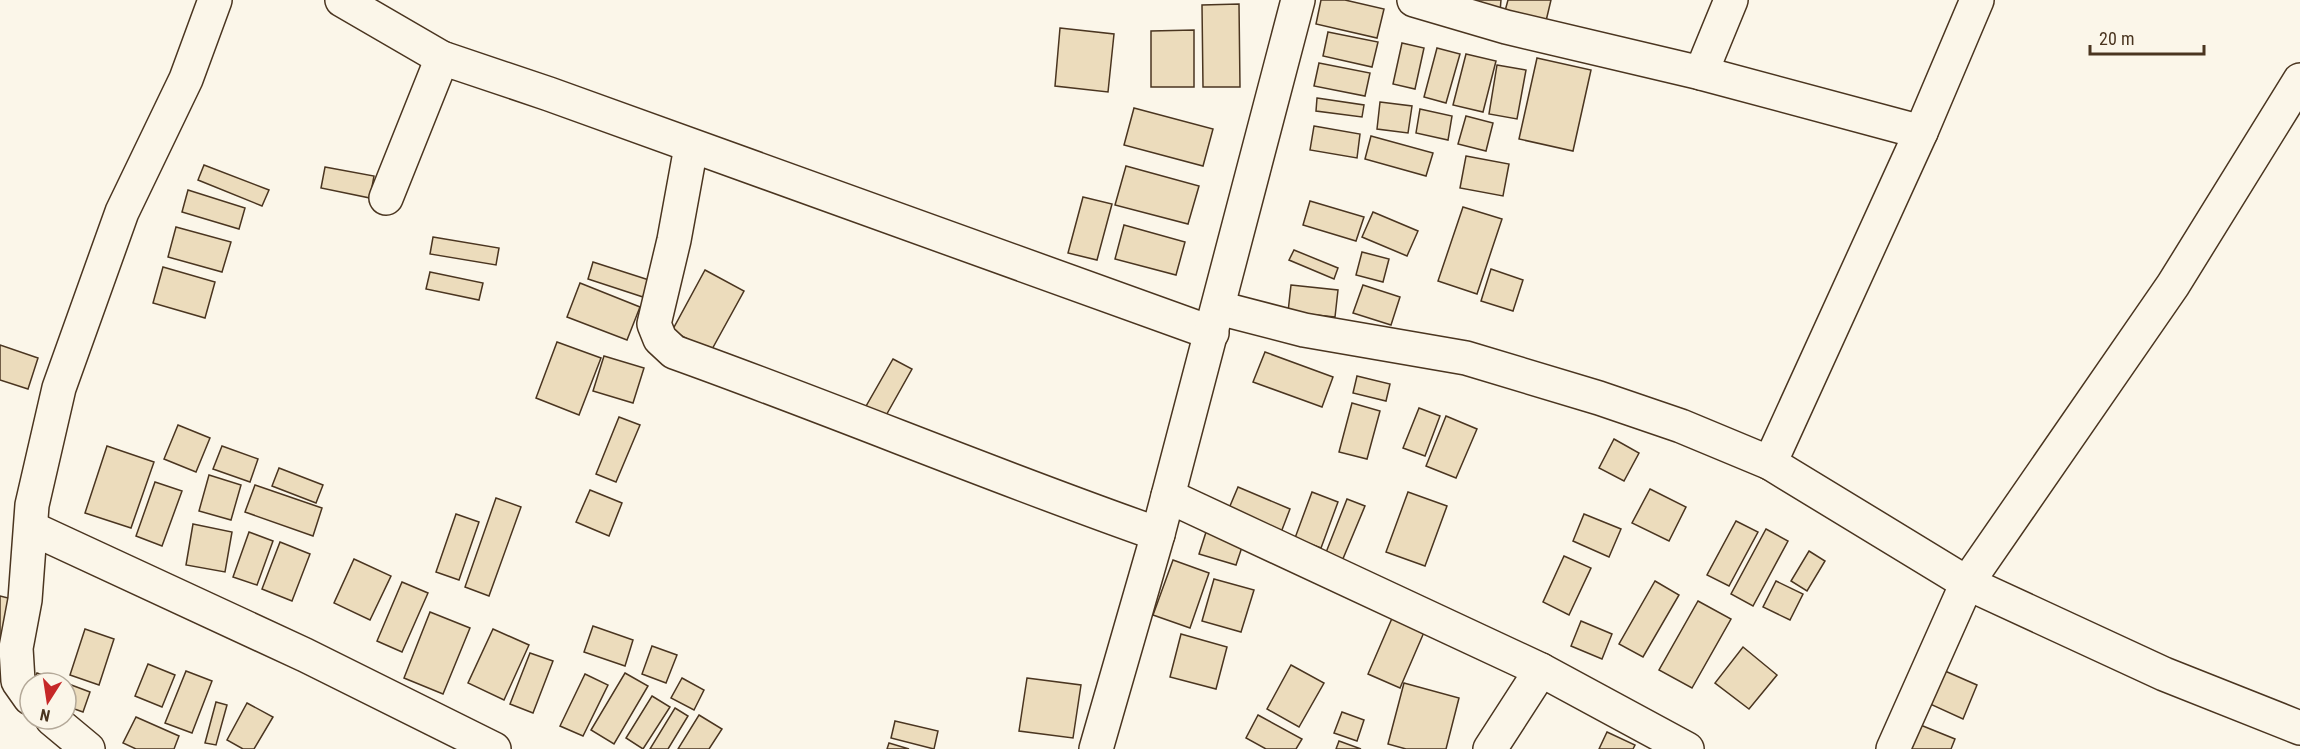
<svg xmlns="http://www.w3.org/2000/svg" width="2300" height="749" font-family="'Roboto Condensed',sans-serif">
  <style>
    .building { fill: #ecdcbc; stroke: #4a3520; stroke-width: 1.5 }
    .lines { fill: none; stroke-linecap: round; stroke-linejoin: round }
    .minor-casing { stroke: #4a3520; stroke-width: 36 }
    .minor { stroke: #fbf6e9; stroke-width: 33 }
  </style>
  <rect width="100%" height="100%" fill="#fbf6e9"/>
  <g class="building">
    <polygon points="1321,0 1345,0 1384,9 1377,38 1316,24"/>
    <polygon points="1470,0 1501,0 1500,12"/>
    <polygon points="1508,0 1551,0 1546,21 1505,11"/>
    <polygon points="1239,4 1240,87 1203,87 1202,5"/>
    <polygon points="1060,28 1114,34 1108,92 1055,86"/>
    <polygon points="1194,30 1194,87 1151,87 1151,31"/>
    <polygon points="1328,32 1378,42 1372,67 1323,56"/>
    <polygon points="1402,43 1424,48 1415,89 1393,84"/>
    <polygon points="1437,48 1460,54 1446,103 1424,97"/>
    <polygon points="1466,54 1496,61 1483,112 1453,105"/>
    <polygon points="1537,58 1591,70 1573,151 1519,139"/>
    <polygon points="1319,63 1370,73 1365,96 1314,86"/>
    <polygon points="1497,65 1526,70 1517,119 1489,114"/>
    <polygon points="1317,98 1364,105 1362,117 1316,111"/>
    <polygon points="1380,102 1412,106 1408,133 1377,129"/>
    <polygon points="1134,108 1213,129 1203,166 1124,145"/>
    <polygon points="1420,109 1452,116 1448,140 1416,133"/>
    <polygon points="1466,116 1493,123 1486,151 1458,144"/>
    <polygon points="1314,126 1360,134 1357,158 1310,150"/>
    <polygon points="1371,136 1433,153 1426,176 1365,159"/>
    <polygon points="1466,156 1509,164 1503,196 1460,188"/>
    <polygon points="204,165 269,190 262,206 198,180"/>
    <polygon points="1126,166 1199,186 1188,224 1115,205"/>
    <polygon points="325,167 374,176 370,198 321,188"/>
    <polygon points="188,190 245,208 239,229 182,212"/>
    <polygon points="1083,197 1112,204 1097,260 1068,253"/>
    <polygon points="1310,201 1364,217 1356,241 1303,225"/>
    <polygon points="1463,207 1502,219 1477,294 1438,281"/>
    <polygon points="1373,212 1418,231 1407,256 1362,237"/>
    <polygon points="1124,225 1185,242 1176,275 1115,259"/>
    <polygon points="176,227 231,242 222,272 168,257"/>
    <polygon points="433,237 499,248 496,265 430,254"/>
    <polygon points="1294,250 1338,268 1334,279 1289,260"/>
    <polygon points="1362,252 1389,259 1383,282 1356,275"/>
    <polygon points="593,262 649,280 643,297 588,279"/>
    <polygon points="163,267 215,282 205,318 153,303"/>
    <polygon points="1491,269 1523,280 1513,311 1481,301"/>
    <polygon points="705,270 744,291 711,351 672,331"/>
    <polygon points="430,272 483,283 479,300 426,289"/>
    <polygon points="580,283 640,307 627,340 567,317"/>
    <polygon points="1291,285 1338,290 1335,317 1288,312"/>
    <polygon points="1363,285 1400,297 1391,325 1353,313"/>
    <polygon points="557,342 601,358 579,415 536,398"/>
    <polygon points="0,345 38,358 28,389 0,380"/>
    <polygon points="1265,352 1333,377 1322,407 1253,382"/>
    <polygon points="604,356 644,368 633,403 593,391"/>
    <polygon points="893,359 912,369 884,419 865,408"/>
    <polygon points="1357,376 1390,384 1386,401 1353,393"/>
    <polygon points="1352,403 1380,411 1367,459 1339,452"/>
    <polygon points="1419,408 1440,416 1425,456 1403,448"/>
    <polygon points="1446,416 1477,429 1456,478 1426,466"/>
    <polygon points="619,417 640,425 616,482 596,474"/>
    <polygon points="178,425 210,438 196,472 164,459"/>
    <polygon points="1614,439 1639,453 1624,481 1599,468"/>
    <polygon points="107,446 154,462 131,528 85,513"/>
    <polygon points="222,446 258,459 250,482 213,469"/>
    <polygon points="279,468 323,485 316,503 272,486"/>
    <polygon points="209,475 241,485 231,520 199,511"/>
    <polygon points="155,482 182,491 162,546 136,536"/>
    <polygon points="255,485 322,508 313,536 245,512"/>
    <polygon points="1238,487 1290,509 1280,535 1227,513"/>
    <polygon points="1650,489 1686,507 1669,541 1632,523"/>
    <polygon points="590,490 622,503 609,536 576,522"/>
    <polygon points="1312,492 1338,502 1321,548 1295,538"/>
    <polygon points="1408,492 1447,506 1425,566 1386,552"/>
    <polygon points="496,498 521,507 489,596 465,587"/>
    <polygon points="1347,499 1365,506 1342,561 1325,555"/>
    <polygon points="456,514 479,522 459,580 436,572"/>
    <polygon points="1584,514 1621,529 1609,557 1573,541"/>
    <polygon points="1736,521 1758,532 1729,586 1707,575"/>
    <polygon points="193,524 232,532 225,572 186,565"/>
    <polygon points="1207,529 1244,541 1236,565 1199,554"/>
    <polygon points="1766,529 1788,541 1753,606 1731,594"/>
    <polygon points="249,532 273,541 257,585 233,577"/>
    <polygon points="280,542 310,554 292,601 262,589"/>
    <polygon points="1809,551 1825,561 1807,591 1791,581"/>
    <polygon points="1564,556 1591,568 1569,615 1543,602"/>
    <polygon points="354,559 391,576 370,620 334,603"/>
    <polygon points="1173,560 1209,573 1190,628 1153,615"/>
    <polygon points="1214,579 1254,590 1241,632 1202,621"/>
    <polygon points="1655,581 1679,595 1643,657 1619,644"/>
    <polygon points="1776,581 1803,594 1790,620 1763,607"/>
    <polygon points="402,582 428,593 402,652 377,641"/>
    <polygon points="0,596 20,601 0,653"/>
    <polygon points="1698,601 1731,619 1692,688 1659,670"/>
    <polygon points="430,612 470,628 443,694 404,678"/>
    <polygon points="1393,616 1425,630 1400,688 1368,674"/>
    <polygon points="1581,621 1612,634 1602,659 1571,646"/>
    <polygon points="593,626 633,640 625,666 584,652"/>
    <polygon points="85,629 114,639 99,685 70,675"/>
    <polygon points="493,629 529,645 504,700 468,683"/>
    <polygon points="1181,634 1227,647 1216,689 1170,677"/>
    <polygon points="652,646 677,655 666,683 642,674"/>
    <polygon points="1743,647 1777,675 1749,709 1715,683"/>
    <polygon points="530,653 553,661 533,713 510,704"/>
    <polygon points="148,664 175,675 162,707 135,696"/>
    <polygon points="1291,665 1324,683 1299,727 1267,709"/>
    <polygon points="186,671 212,681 192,733 165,723"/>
    <polygon points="1945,671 1977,685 1963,719 1930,704"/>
    <polygon points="37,673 65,683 33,683"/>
    <polygon points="625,673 648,686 614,744 591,730"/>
    <polygon points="585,674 608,685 583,736 560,726"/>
    <polygon points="682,678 704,690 694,710 671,698"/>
    <polygon points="1027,678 1081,685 1073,738 1019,731"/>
    <polygon points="66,683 90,692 83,712 66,706"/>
    <polygon points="1404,683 1459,698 1446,749 1406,749 1388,744"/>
    <polygon points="652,696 670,707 643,749 626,738"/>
    <polygon points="216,702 227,705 216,745 205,743"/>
    <polygon points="247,703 273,717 254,749 243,749 227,740"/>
    <polygon points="675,708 688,716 668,749 650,749"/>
    <polygon points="1342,712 1364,720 1357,741 1334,733"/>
    <polygon points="699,715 722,729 709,749 678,749"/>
    <polygon points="1258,715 1302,739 1296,749 1266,749 1246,738"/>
    <polygon points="136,717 179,736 174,749 136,749 123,743"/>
    <polygon points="895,721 938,731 934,749 891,738"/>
    <polygon points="1918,724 1955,739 1951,749 1908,749"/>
    <polygon points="1607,732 1635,745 1633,749 1599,749"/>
    <polygon points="1339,741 1361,749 1336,749"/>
    <polygon points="889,743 909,749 887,749"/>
  </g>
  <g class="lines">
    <defs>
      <g id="minor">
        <polyline points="342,0 442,58 549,94 1212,333"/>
        <polyline points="1414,0 1506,27 1701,73 1921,132"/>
        <polyline points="1701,73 1731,0"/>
        <path d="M 691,147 L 674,240 L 654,324 L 660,339 L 674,352 C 836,410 995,477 1158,534"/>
        <polyline points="386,198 442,58"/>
        <polyline points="1219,308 1304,330 1466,358 1599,398 1681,426 1770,463 1967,583 2164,674 2300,728"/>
        <polyline points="1770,463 1921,132 1977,0"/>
        <polyline points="1168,496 1541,670 1687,749"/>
        <polyline points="31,528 305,655 494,749"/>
        <polyline points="30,698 18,681 16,648 25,600 32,505 59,388 122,212 186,79 215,0"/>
        <polyline points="52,719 88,749"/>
        <polyline points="1096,749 1158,534 1298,0"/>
        <polyline points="1490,749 1541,670"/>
        <polyline points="1893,749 1967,583 2173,285 2300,80"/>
      </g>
    </defs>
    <use href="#minor" class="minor-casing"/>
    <use href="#minor" class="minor"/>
  </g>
  <g transform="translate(48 701) rotate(192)"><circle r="28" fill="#fbf6e9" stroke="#b4a999" stroke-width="1.5"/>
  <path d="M0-4.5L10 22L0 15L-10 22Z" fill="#c62828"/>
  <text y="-9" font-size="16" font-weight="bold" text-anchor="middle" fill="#4a3520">N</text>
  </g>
  <path d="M2090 45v9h114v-9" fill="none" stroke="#4a3520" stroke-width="3"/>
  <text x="2099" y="45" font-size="18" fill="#4a3520" stroke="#fbf6e9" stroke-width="4.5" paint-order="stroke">20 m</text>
</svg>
